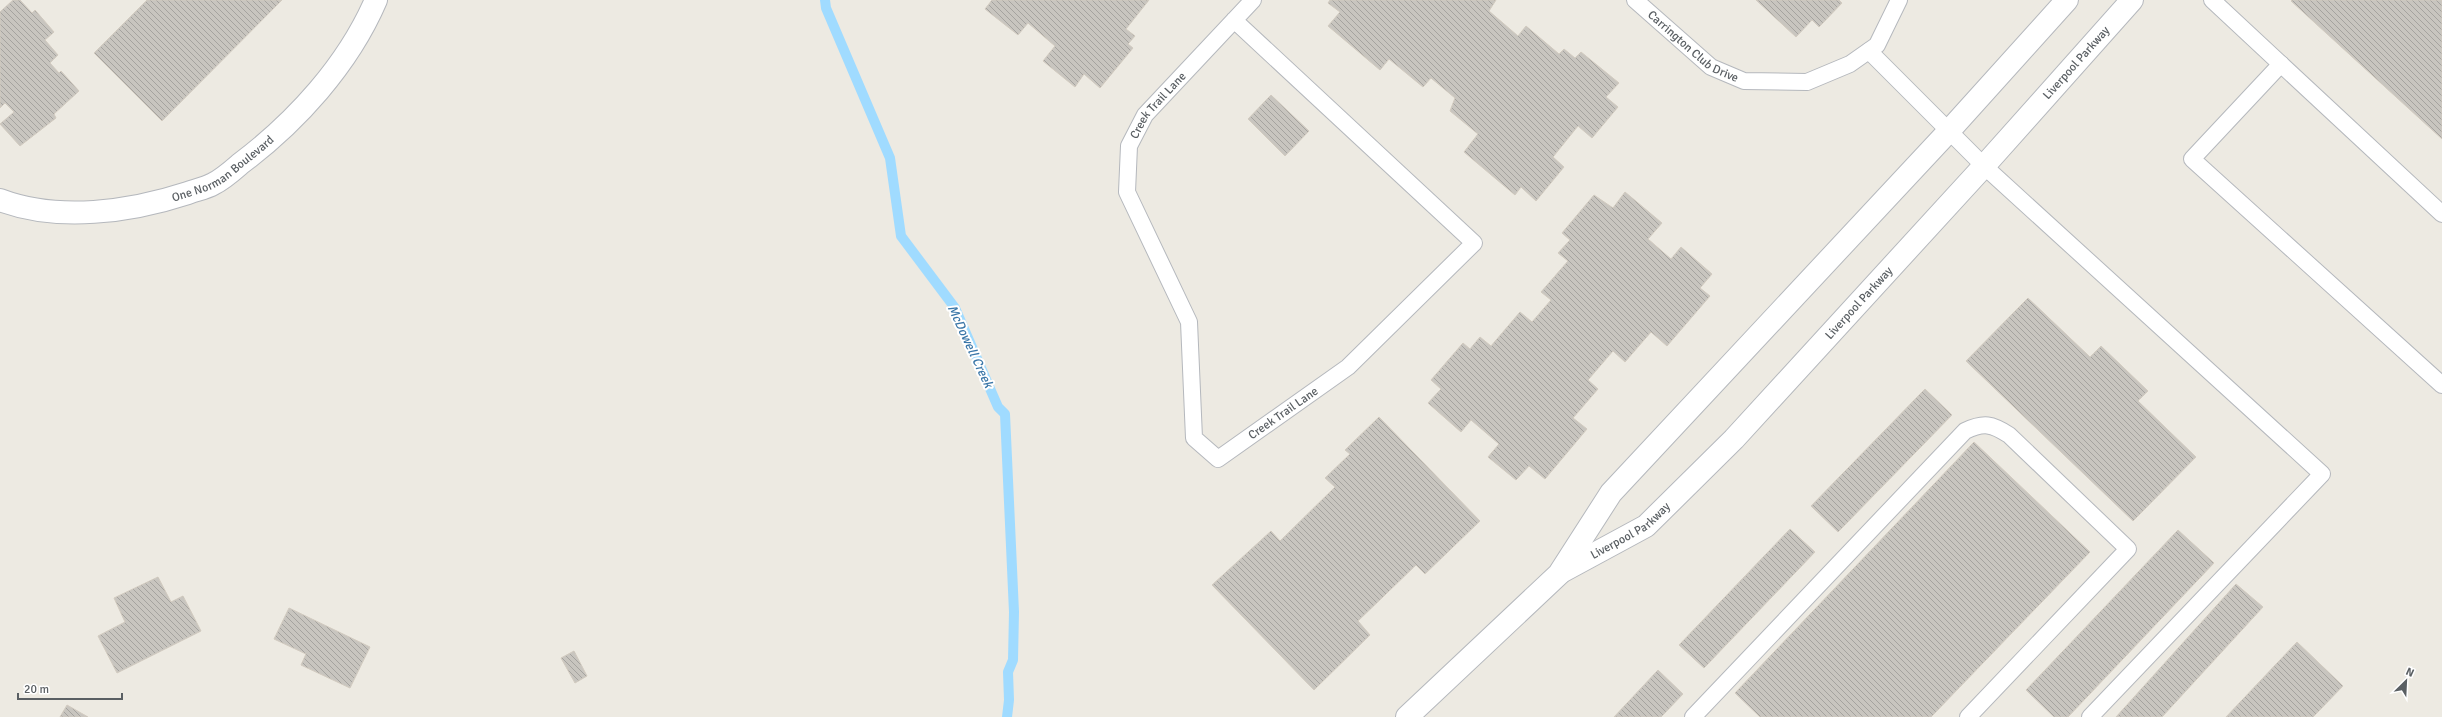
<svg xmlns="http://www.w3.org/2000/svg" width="2442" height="717" font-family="Signika,sans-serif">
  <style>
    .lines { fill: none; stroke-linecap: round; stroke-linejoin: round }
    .stream { stroke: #a0dbff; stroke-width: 10 }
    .building { fill: url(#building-back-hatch); stroke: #d2cbc0 }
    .service-casing { stroke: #b5b8bd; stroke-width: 18 }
    .minor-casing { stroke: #b5b8bd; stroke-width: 24 }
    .service { stroke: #fff; stroke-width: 16 }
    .minor { stroke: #fff; stroke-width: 22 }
    .labels { text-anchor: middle; stroke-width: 4; stroke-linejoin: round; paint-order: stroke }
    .street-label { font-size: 12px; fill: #5a5f63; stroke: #fff }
    .water-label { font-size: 13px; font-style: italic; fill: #3b77a8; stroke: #fff }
  </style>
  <defs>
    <pattern id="building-back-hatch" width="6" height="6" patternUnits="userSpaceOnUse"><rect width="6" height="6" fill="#c8c5bf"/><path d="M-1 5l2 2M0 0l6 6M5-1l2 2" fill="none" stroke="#a5a39f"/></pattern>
  </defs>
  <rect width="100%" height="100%" fill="#edeae2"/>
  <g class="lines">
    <polyline class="stream" points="825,0 826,8 890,158 901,236 955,308 998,407 1005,414 1014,612 1013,660 1008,672 1009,700 1007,717"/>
  </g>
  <g class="building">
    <polygon points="13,0 20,0 32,13 35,10 54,32 45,40 58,55 50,63 59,73 61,71 79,91 54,114 56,118 20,146 0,124 14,112 5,103 0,108 0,12"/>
    <polygon points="147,0 282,0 162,121 94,53"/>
    <polygon points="992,0 1149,0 1126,29 1135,36 1128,44 1133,48 1100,88 1084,74 1075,87 1043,61 1055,46 1028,23 1018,35 985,9"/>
    <polygon points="1330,0 1496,0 1489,11 1518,36 1526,26 1559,54 1564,49 1575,58 1581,52 1619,83 1606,97 1618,107 1592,138 1578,126 1553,157 1564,167 1536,201 1521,187 1515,195 1464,152 1478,134 1450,111 1455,98 1431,78 1423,87 1389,59 1380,70 1328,26 1340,12 1328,3"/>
    <polygon points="1756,0 1839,0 1842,3 1819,27 1812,20 1796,37"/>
    <polygon points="2292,0 2442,0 2442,139 2291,1"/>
    <polygon points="1271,95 1309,131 1285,156 1248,119"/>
    <polygon points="1625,192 1662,223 1648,239 1671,259 1681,247 1712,274 1700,288 1710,296 1667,346 1651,332 1625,362 1613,351 1588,380 1598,389 1573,418 1587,429 1545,479 1529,466 1516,480 1488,457 1499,444 1471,420 1461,432 1428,403 1441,389 1431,380 1463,343 1470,349 1480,337 1491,346 1520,312 1532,322 1551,300 1541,292 1568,261 1558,253 1570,240 1562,233 1594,195 1613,208"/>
    <polygon points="2028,298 2090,357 2101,346 2148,391 2138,401 2196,457 2133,521 1966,361"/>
    <polygon points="1925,389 1952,415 1838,532 1811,506"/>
    <polygon points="1379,417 1480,521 1425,574 1416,565 1358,621 1370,635 1314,690 1212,585 1271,531 1280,541 1335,487 1325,478 1350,454 1345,450"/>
    <polygon points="1974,442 2090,552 1931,717 1760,717 1735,693"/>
    <polygon points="1790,529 1815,552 1704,668 1679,645"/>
    <polygon points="2178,530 2214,563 2068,717 2054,717 2026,690"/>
    <polygon points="158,577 171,602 183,596 201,631 117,673 98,636 125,622 114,598"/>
    <polygon points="2236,584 2263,607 2162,717 2116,717"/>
    <polygon points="289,608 370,647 350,688 301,665 306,654 274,639"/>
    <polygon points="2297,642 2343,686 2313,717 2226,717"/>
    <polygon points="574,651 587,676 575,683 561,658"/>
    <polygon points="1658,670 1683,694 1661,717 1614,717"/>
    <polygon points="67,705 88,717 60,717"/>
  </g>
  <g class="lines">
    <defs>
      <g id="service">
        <path id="s1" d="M 1635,0 L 1711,67 L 1744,81 L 1807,82 L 1850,64 L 1877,45 L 1899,0"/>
        <polyline points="2212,0 2442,214"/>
        <path id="s2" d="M 1234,20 L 1474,243 L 1348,367 L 1218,459 L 1194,438 L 1189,322 L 1127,192 L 1129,146 L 1145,115 L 1253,0"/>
        <polyline points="1869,51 1984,166 2322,474 2090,717"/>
        <polyline points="2281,64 2192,159 2442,385"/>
        <path d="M 1693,717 L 1965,431 C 1984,422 1992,424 2009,435 L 2128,549 L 1968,717"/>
      </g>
      <g id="minor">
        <path id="s3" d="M 0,200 C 58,222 130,212 188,193 C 196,190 206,188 213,184 C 223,179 232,171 240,164 C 296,122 348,65 376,0"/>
        <path id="s4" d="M 1561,572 L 1646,526 L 1734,439 L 1984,166 L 2132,0"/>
        <polyline points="1407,717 1559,574 1611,493 1948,132 2067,0"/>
      </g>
    </defs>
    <use href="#service" class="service-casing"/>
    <use href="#minor" class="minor-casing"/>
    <use href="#service" class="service"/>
    <use href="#minor" class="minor"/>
  </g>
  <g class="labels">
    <g class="street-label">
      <text dy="4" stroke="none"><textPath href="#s1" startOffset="75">Carrington Club Drive</textPath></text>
      <text dy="4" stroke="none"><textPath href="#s4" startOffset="729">Liverpool Parkway</textPath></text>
      <text dy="4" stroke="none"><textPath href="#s2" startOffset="1052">Creek Trail Lane</textPath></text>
      <text dy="4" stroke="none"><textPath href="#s3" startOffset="234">One Norman Boulevard</textPath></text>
      <text dy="4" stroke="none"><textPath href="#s4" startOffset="405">Liverpool Parkway</textPath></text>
      <text transform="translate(1283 413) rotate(-35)" y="4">Creek Trail Lane</text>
      <text dy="4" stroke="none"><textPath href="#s4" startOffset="81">Liverpool Parkway</textPath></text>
    </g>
    <g class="water-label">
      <text transform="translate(971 346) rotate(65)" y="5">McDowell Creek</text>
    </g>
  </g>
  <g transform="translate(2406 681) rotate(24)" stroke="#ffffff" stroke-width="3" paint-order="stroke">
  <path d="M0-3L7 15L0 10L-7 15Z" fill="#5a5f63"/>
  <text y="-6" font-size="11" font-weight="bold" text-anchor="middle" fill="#5a5f63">N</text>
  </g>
  <path d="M18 693v6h104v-6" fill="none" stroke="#5a5f63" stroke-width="2"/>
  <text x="24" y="693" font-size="12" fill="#5a5f63" stroke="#ffffff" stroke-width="3" paint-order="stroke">20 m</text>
</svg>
